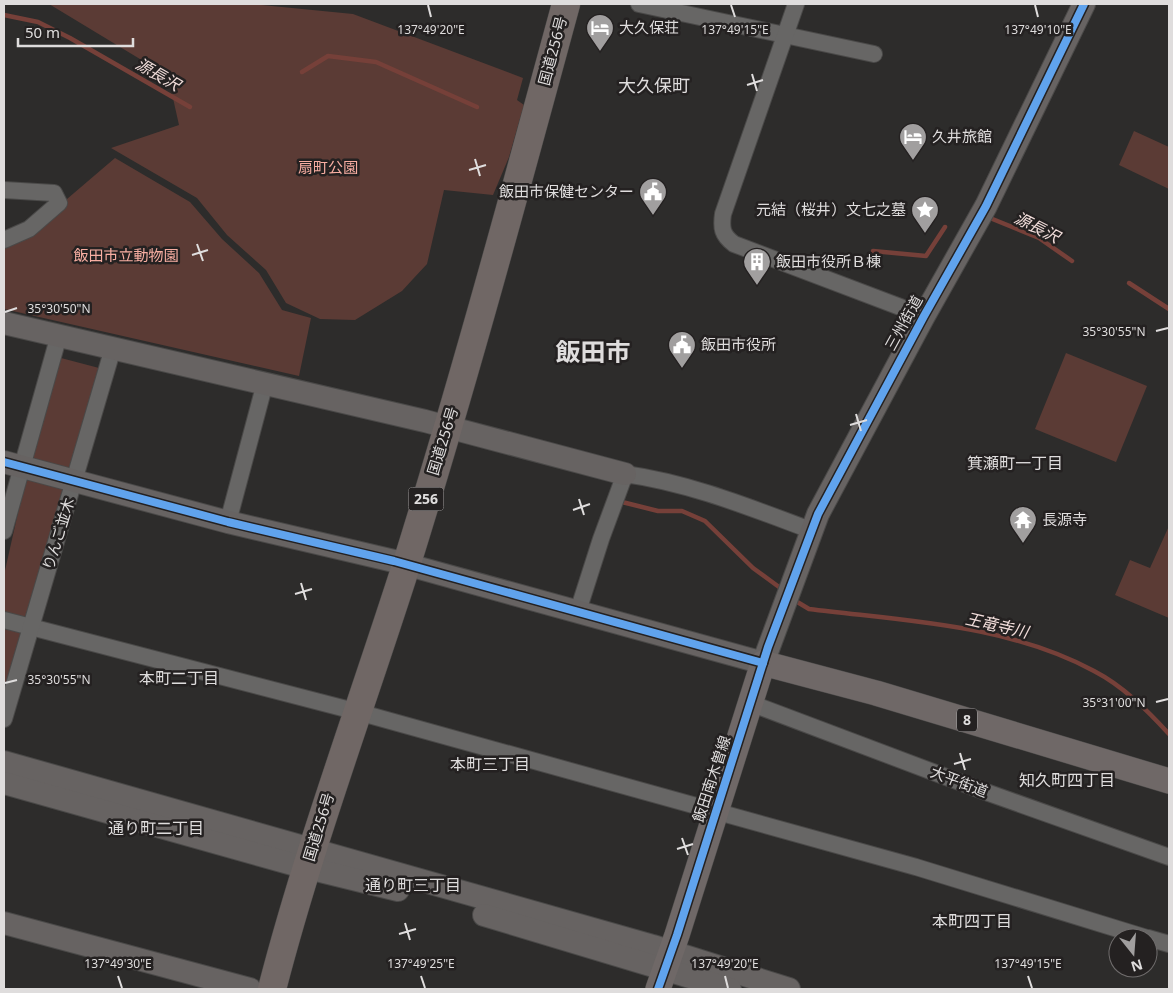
<svg xmlns="http://www.w3.org/2000/svg" width="1173" height="993" font-family="'Noto Sans','Noto Sans JP',sans-serif">
  <style>
    .green { fill: #5b3b35 }
    .lines { fill: none; stroke-linecap: round; stroke-linejoin: round }
    .stream { stroke: #764039; stroke-width: 4.5 }
    .street-casing { stroke: #4a4948; stroke-width: 18 }
    .secondary-casing { stroke: #4a4948; stroke-width: 24 }
    .primary-casing { stroke: #4a4948; stroke-width: 26 }
    .highway-casing { stroke: #4a4948; stroke-width: 29 }
    .street { stroke: #676665; stroke-width: 16 }
    .secondary { stroke: #676362; stroke-width: 22 }
    .primary { stroke: #6f6867; stroke-width: 25 }
    .highway { stroke: #706765; stroke-width: 28 }
    .cycleway-casing { stroke: #242121; stroke-width: 11 }
    .cycleway { stroke: #60a3ed; stroke-width: 8 }
    .ticks { fill: none; stroke: #dfdddd; stroke-width: 2 }
    .labels { text-anchor: middle; stroke-width: 5; stroke-linejoin: round; paint-order: stroke }
    .shield { fill: #242121; stroke: #a7a5a5; stroke-width: 1 }
    .shield-label { font-size: 14px; font-weight: bold; fill: #dfdddd }
    .poi-label { font-size: 15px; fill: #dfdddd; stroke: #242121; text-anchor: start }
    .street-label { font-size: 15px; fill: #dfdddd; stroke: #242121 }
    .park-label { font-size: 15px; fill: #f8aea2; stroke: #242121 }
    .water-label { font-size: 16px; font-style: italic; fill: #f2dedb; stroke: #242121 }
    .neighbourhood-label { font-size: 16px; fill: #dfdddd; stroke: #242121 }
    .quarter-label { font-size: 18px; fill: #dfdddd; stroke: #242121 }
    .town-label { font-size: 25px; font-weight: bold; fill: #dfdddd; stroke: #242121 }
    .ticks-label { font-size: 12px; text-anchor: middle; fill: #dfdddd; stroke: #242121; stroke-width: 5; stroke-linejoin: round; paint-order: stroke }
  </style>
  <rect width="100%" height="100%" fill="#2d2c2b"/>
  <g class="green">
    <polygon points="49,4 251,4 353,14 523,78 517,100 524,105 509,157 493,195 444,190 427,264 413,279 402,291 355,320 320,319 286,303 266,270 227,235 197,198 111,148 179,125 168,76"/>
    <polygon points="1134,131 1169,147 1169,189 1119,165"/>
    <polygon points="115,158 190,202 222,239 259,273 282,310 311,318 299,376 4,309 4,247 50,221 67,199"/>
    <polygon points="1066,353 1147,386 1116,462 1035,429"/>
    <polygon points="61,358 99,368 4,695 4,575 26,477"/>
    <polygon points="1169,526 1169,618 1115,595 1130,560 1150,568"/>
  </g>
  <g class="lines">
    <g class="stream">
      <polyline points="4,15 38,22 70,38 190,107"/>
      <polyline points="302,72 328,56 376,62 477,107"/>
      <polyline points="990,218 1039,238 1072,261"/>
      <polyline points="873,251 926,256 945,227"/>
      <polyline points="1129,283 1169,309"/>
      <polyline points="622,502 658,511 682,511 705,521 753,568 779,587"/>
      <path d="M 794,600 L 809,609 C 904,621 1007,624 1094,671 C 1123,686 1147,710 1169,734"/>
    </g>
    <defs>
      <g id="street">
        <polyline points="639,4 874,54"/>
        <path d="M 796,4 L 723,214 C 721,228 722,235 734,244 L 924,316"/>
        <polyline points="4,190 54,193 59,203 29,229 4,240"/>
        <polyline points="228,522 265,383"/>
        <polyline points="4,531 59,335"/>
        <path d="M 578,611 L 601,539 L 625,474 C 690,483 751,508 813,531"/>
        <polyline points="4,620 358,712 916,867 1147,938"/>
        <polyline points="750,703 986,792 1169,857"/>
        <polyline points="4,719 113,348"/>
        <polyline points="1148,938 1169,944"/>
      </g>
      <g id="secondary">
        <polyline points="4,323 425,421 625,474"/>
        <polyline points="4,462 228,522 394,561 763,663 818,514 924,316 986,206 1084,4"/>
        <polyline points="4,762 653,946 789,989"/>
        <polyline points="4,783 292,864 398,890"/>
        <polyline points="484,915 730,989"/>
        <polyline points="4,923 250,989"/>
      </g>
      <polyline id="primary" points="658,989 677,935 763,663 876,693 1169,781"/>
      <path id="highway" d="M 272,989 C 309,846 361,707 406,566 C 464,380 515,192 566,4"/>
    </defs>
    <use href="#street" class="street-casing"/>
    <use href="#secondary" class="secondary-casing"/>
    <use href="#primary" class="primary-casing"/>
    <use href="#highway" class="highway-casing"/>
    <use href="#street" class="street"/>
    <use href="#secondary" class="secondary"/>
    <use href="#primary" class="primary"/>
    <use href="#highway" class="highway"/>
    <defs>
      <g id="cycleway">
        <polyline points="4,462 228,522 394,561 763,663"/>
        <polyline points="658,989 677,935 768,647 818,514 924,316 986,206 1084,4"/>
      </g>
    </defs>
    <use href="#cycleway" class="cycleway-casing"/>
    <use href="#cycleway" class="cycleway"/>
  </g>
  <path class="ticks" d="M 428,5 L 431,17M 731,5 L 735,17M 1035,5 L 1038,17M 752,74 L 757,91M 747,85 L 763,80M 475,159 L 480,176M 469,170 L 486,165M 197,244 L 203,261M 192,255 L 208,250M 5,312 L 17,308M 1156,331 L 1168,328M 856,414 L 861,431M 850,425 L 867,420M 579,499 L 584,515M 573,510 L 590,504M 301,583 L 306,600M 295,594 L 312,589M 5,683 L 17,680M 1156,702 L 1168,699M 960,753 L 965,770M 954,764 L 971,759M 682,838 L 688,855M 677,849 L 693,844M 405,923 L 410,940M 399,934 L 416,929M 118,976 L 122,988M 421,976 L 425,988M 725,976 L 728,988M 1028,976 L 1032,988"/>
  <defs>
    <symbol id="hotel-pin" viewBox="-11 -11 22 30"><path d="M0 17L-7.5 6A9.5 9.5 0 1 1 7.5 6Z" fill="#a19f9f" stroke="#242121"/><path d="M-6-4.5h1.5V1H6V5H4.5V3h-9V5H-6ZM-4 0a1.8 1.8 0 1 1 3.6 0ZM.5 0V-2.5h3Q6-2.5 6 0Z" fill="#fff"/></symbol>
    <symbol id="civic-pin" viewBox="-11 -11 22 30"><path d="M0 17L-7.5 6A9.5 9.5 0 1 1 7.5 6Z" fill="#a19f9f" stroke="#242121"/><path d="M-.6-6.5H3V-4.5H.6V-3L4-1V1h2V6H-6V1h2V-1L-.6-3ZM-1.2 2.5V6h2.4V2.5Z" fill="#fff"/></symbol>
    <symbol id="sight-pin" viewBox="-11 -11 22 30"><path d="M0 17L-7.5 6A9.5 9.5 0 1 1 7.5 6Z" fill="#a19f9f" stroke="#242121"/><path d="M0-6L1.8-2.2L6-1.7L2.9 1.2L3.7 5.4L0 3.3L-3.7 5.4L-2.9 1.2L-6-1.7L-1.8-2.2Z" fill="#fff"/></symbol>
    <symbol id="building-pin" viewBox="-11 -11 22 30"><path d="M0 17L-7.5 6A9.5 9.5 0 1 1 7.5 6Z" fill="#a19f9f" stroke="#242121"/><path d="M-4-6H4V6H1V3H-1V6H-4ZM-2.5-4.3h1.7v1.8h-1.7ZM.8-4.3h1.7v1.8H.8ZM-2.5-1h1.7V.8h-1.7ZM.8-1h1.7V.8H.8Z" fill="#fff"/></symbol>
    <symbol id="temple-pin" viewBox="-11 -11 22 30"><path d="M0 17L-7.5 6A9.5 9.5 0 1 1 7.5 6Z" fill="#a19f9f" stroke="#242121"/><path d="M0-6L5-2H3V0L6.5 2.5H4V6H1.5V3h-3V6H-4V2.5H-6.5L-3 0V-2H-5Z" fill="#fff"/></symbol>
  </defs>
  <g fill-rule="evenodd">
    <use href="#hotel-pin" x="584" y="12" width="32" height="43"/>
    <use href="#hotel-pin" x="897" y="121" width="32" height="43"/>
    <use href="#civic-pin" x="637" y="176" width="32" height="43"/>
    <use href="#sight-pin" x="909" y="194" width="32" height="43"/>
    <use href="#building-pin" x="741" y="246" width="32" height="43"/>
    <use href="#civic-pin" x="666" y="329" width="32" height="43"/>
    <use href="#temple-pin" x="1007" y="504" width="32" height="43"/>
  </g>
  <g class="labels">
    <g class="shield">
      <rect x="408.5" y="487.5" width="35" height="23" rx="4"/>
      <rect x="957" y="708.5" width="20" height="23" rx="4"/>
    </g>
    <g class="shield-label">
      <text x="426" y="504">256</text>
      <text x="967" y="725">8</text>
    </g>
    <g class="poi-label">
      <text x="619" y="33">大久保荘</text>
      <text x="932" y="142">久井旅館</text>
      <text x="634" y="197" text-anchor="end">飯田市保健センター</text>
      <text x="906" y="215" text-anchor="end">元結（桜井）文七之墓</text>
      <text x="776" y="267">飯田市役所Ｂ棟</text>
      <text x="701" y="350">飯田市役所</text>
      <text x="1042" y="525">長源寺</text>
    </g>
    <g class="street-label">
      <text transform="translate(553 51) rotate(-75)" y="5">国道256号</text>
      <text transform="translate(904 323) rotate(-61)" y="5">三州街道</text>
      <text transform="translate(443 441) rotate(-73)" y="5">国道256号</text>
      <text transform="translate(59 534) rotate(-73)" y="5">りんご並木</text>
      <text transform="translate(712 779) rotate(-72)" y="5">飯田南木曽線</text>
      <text transform="translate(959 782) rotate(21)" y="5">大平街道</text>
      <text transform="translate(319 827) rotate(-73)" y="5">国道256号</text>
    </g>
    <g class="park-label">
      <text x="328" y="173">扇町公園</text>
      <text x="126" y="261">飯田市立動物園</text>
    </g>
    <g class="water-label">
      <text transform="translate(158 74) rotate(30)" y="6">源長沢</text>
      <text transform="translate(1037 227) rotate(27)" y="6">源長沢</text>
      <text transform="translate(997 625) rotate(13)" y="6">王竜寺川</text>
    </g>
    <g class="neighbourhood-label">
      <text x="1015" y="469">箕瀬町一丁目</text>
      <text x="179" y="684">本町二丁目</text>
      <text x="490" y="770">本町三丁目</text>
      <text x="1067" y="786">知久町四丁目</text>
      <text x="156" y="834">通り町二丁目</text>
      <text x="413" y="891">通り町三丁目</text>
      <text x="972" y="927">本町四丁目</text>
    </g>
    <g class="quarter-label">
      <text x="654" y="92">大久保町</text>
    </g>
    <g class="town-label">
      <text x="593" y="361">飯田市</text>
    </g>
  </g>
  <g class="ticks-label">
    <text x="431" y="34">137°49'20"E</text>
    <text x="735" y="34">137°49'15"E</text>
    <text x="1038" y="34">137°49'10"E</text>
    <text x="59" y="313">35°30'50"N</text>
    <text x="1114" y="336">35°30'55"N</text>
    <text x="59" y="684">35°30'55"N</text>
    <text x="1114" y="707">35°31'00"N</text>
    <text x="118" y="968">137°49'30"E</text>
    <text x="421" y="968">137°49'25"E</text>
    <text x="725" y="968">137°49'20"E</text>
    <text x="1028" y="968">137°49'15"E</text>
  </g>
  <rect width="1173" height="993" fill="none" stroke="#dfdddd" stroke-width="10"/>
  <g transform="translate(1133 953) rotate(163)"><circle r="24" fill="#242121" stroke="#6f6c6c"/>
  <path d="M0-4L9 19L0 12L-9 19Z" fill="#a19f9f"/>
  <text y="-8" font-size="14" font-weight="bold" text-anchor="middle" fill="#dfdddd">N</text>
  </g>
  <path d="M18 38v8h115v-8" fill="none" stroke="#dfdddd" stroke-width="2.5"/>
  <text x="25" y="38" font-size="15" fill="#dfdddd" stroke="#242121" stroke-width="4" paint-order="stroke">50 m</text>
</svg>
